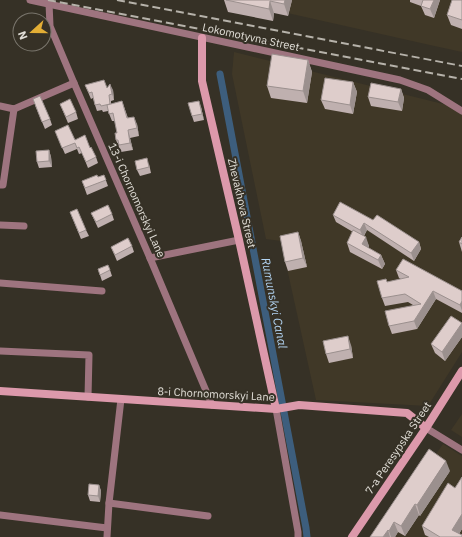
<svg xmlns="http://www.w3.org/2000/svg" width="462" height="537" font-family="'IBM Plex Sans',sans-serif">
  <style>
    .industrial { fill: #403827 }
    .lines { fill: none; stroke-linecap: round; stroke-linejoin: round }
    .canal { stroke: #3d5e7d; stroke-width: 7 }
    .street { stroke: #9e747f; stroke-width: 7 }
    .secondary { stroke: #dc99ab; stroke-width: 8 }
    .rail { stroke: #b6b2aa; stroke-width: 2; stroke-dasharray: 8 4; stroke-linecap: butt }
    .wall { fill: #bfb0af }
    .shaded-wall { fill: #9b908e }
    .building { fill: #decdcb; stroke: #9b908e }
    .labels { text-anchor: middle; stroke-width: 4; stroke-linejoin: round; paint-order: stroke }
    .street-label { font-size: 11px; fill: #e1ded7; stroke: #363126 }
    .water-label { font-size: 12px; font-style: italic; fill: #b3d5f4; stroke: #363126 }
  </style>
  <rect width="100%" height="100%" fill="#363126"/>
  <g class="industrial">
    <polygon points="230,0 462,0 462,52 430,45"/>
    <polygon points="234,52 451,106 462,113 462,352 428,406 316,400 281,241 266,239 232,74"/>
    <polygon points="462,414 462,437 451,430"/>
    <polygon points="443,444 462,456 462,537 379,537"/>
  </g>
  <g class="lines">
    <polyline class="canal" points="220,74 306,528 307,537"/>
    <g class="street">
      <polyline points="30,0 400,80 428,90 462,111"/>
      <polyline points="49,3 50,26 74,83 150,258 212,405"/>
      <polyline points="0,106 14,109 74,83"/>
      <polyline points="0,185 3,185 14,109"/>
      <polyline points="0,225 24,226"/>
      <polyline points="150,258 239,240"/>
      <polyline points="0,283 102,291"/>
      <polyline points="0,351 89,355 88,397"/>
      <polyline points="276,409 298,532 298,537"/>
      <polyline points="426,428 462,450"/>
      <polyline points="109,503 208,516"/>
      <polyline points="0,515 107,528"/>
      <polyline points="107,537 109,503 121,399"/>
    </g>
    <g class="secondary">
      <polyline points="202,38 202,81 239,240 276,409"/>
      <polyline points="0,391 276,409 299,405 407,413 426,428"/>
      <polyline points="352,537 426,428 462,371"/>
    </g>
    <g class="rail">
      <polyline points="48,0 462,79"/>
      <polyline points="117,0 462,66"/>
    </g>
  </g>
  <g class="wall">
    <polygon points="224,0 292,0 288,16 274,13 273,21 228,12"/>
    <polygon points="410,0 440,0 434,18 425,15 421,6 410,2"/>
    <polygon points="462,0 462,29 451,25 447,15"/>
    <polygon points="308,60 312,72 307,103 271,98 267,86"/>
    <polygon points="353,82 357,92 353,114 325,109 321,100"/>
    <polygon points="85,85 107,88 113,90 114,100 111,101 111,104 122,101 128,118 137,124 139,136 130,138 133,150 121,152 116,140 117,133 115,121 112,121 108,111 103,112 102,110 97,111 95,105 93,98 91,99"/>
    <polygon points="401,89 404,98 402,111 371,106 368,97"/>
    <polygon points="60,104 76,112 78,119 68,123"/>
    <polygon points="35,105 50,119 52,125 45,129"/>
    <polygon points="201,107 204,120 194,122 192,116"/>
    <polygon points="55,131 75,140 90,148 96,157 98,163 88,168 82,153 79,154 77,149 65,154"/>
    <polygon points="49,150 51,157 52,167 39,168 37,162"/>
    <polygon points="149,164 151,173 140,176 137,170"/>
    <polygon points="104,175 108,186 87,195 82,181 98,177"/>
    <polygon points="70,212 86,230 89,236 81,239"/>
    <polygon points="91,213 112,214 114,220 98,228"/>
    <polygon points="333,215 373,220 419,242 421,249 414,261 367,230 364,236 369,246 368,248 381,255 385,264 382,269 350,252 347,243 353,232 336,222"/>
    <polygon points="298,232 301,241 307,267 288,271 285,262"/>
    <polygon points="462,237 462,252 459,242"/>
    <polygon points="132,246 134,252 117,261 111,247"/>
    <polygon points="98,269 110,270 112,276 102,281"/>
    <polygon points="396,270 462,291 462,313 436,299 417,329 392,334 389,326 413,305 408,302 385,306 382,298 386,279 387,282 401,279 399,278"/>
    <polygon points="462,323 462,337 445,361 435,353 431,344"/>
    <polygon points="351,345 353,358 329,363 326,354"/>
    <polygon points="450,471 420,516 419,515 405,536 398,532 395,537 370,537"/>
    <polygon points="462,477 462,529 459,534 462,537 429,537 425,535 422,526 455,488"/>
    <polygon points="99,485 101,491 100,502 90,501 88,495"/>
  </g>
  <g class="shaded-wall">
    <polygon points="285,0 292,0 288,16 284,4"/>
    <polygon points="434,0 440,0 434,18 430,9"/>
    <polygon points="270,1 274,13 273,21 269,9"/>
    <polygon points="308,60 312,72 307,103 303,91"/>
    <polygon points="353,82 357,92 353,114 350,105"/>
    <polygon points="110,84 113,90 114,100 112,94"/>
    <polygon points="401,89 404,98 402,111 398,102"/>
    <polygon points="199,101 201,107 204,120 202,114"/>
    <polygon points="134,117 137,124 139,136 137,128"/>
    <polygon points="128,130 133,150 130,143"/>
    <polygon points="49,150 51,157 52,167 49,161"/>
    <polygon points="364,223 367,230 363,237 360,230"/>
    <polygon points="298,232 301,241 307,267 303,258"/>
    <polygon points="366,237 369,246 365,253 362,244"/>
    <polygon points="419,242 421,249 414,261 411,253"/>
    <polygon points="381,255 385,264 382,269 378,260"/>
    <polygon points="433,291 436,299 417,329 414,321"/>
    <polygon points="462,301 462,311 460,305"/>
    <polygon points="462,323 462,337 445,361 442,352"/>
    <polygon points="348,336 351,345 353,358 350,349"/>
    <polygon points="446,461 450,471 420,516 417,505"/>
    <polygon points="99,485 101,491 100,502 98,496"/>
    <polygon points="415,504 419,515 405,536 401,526"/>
    <polygon points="462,514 462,529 457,537 452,530"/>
    <polygon points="394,522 398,532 395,537 391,537 389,531"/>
    <polygon points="388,530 390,537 383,537"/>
  </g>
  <g class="building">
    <polygon points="226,0 285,0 284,4 270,1 269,9"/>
    <polygon points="423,0 434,0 430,9 421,6"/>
    <polygon points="452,0 462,0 462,20 447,15"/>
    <polygon points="272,54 308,60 303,91 267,86"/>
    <polygon points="325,78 353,82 350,105 321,100"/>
    <polygon points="104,80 107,88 110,84 112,94 109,95 110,104 101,106 100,104 95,105 92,92 89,93 85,85"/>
    <polygon points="371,83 401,89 398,102 368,97"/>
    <polygon points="40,96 50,119 42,122 33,99"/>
    <polygon points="70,99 76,112 66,117 60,104"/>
    <polygon points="122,101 127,118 134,117 137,128 128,130 130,143 119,145 118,140 116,140 115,133 117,133 113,113 109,114 107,105"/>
    <polygon points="199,101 202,114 192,116 188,103"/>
    <polygon points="68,125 75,140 85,135 90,148 91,147 96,157 86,162 79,147 77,148 75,143 62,148 55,131"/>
    <polygon points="49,150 49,161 37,162 36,151"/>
    <polygon points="147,158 149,167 137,170 135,161"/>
    <polygon points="97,175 98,177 104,175 106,180 85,188 82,181"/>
    <polygon points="340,202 373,220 377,215 419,242 411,253 364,223 360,230 333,215"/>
    <polygon points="108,205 112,214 96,222 91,213"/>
    <polygon points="77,209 86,230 79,233 70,212"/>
    <polygon points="353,230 366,237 362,244 381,255 378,260 347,243"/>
    <polygon points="298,232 303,258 285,262 280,236"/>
    <polygon points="462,237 462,244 459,242"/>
    <polygon points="128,238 132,246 115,255 111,247"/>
    <polygon points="403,259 462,291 462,301 460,305 433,291 414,321 389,326 385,311 421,304 405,294 382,298 377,281 386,279 387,282 409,277 396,270"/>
    <polygon points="108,265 110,270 100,275 98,269"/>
    <polygon points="451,316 462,323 442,352 431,344"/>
    <polygon points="348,336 350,349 326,354 323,341"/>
    <polygon points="429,449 446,461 417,505 415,504 401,526 394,522 389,531 388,530 383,537 370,537"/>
    <polygon points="462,477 462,514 452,530 462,535 462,534 462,537 440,537 422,526 448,483 455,488"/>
    <polygon points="89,484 99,485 98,496 88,495"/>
  </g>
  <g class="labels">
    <g class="street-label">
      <text transform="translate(251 37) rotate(12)" y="4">Lokomotyvna Street</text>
      <text transform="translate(137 200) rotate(66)" y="4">13-i Chornomorskyi Lane</text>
      <text transform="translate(242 203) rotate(77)" y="4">Zhevakhova Street</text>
      <text transform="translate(216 394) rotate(3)" y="4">8-i Chornomorskyi Lane</text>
      <text transform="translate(398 448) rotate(-56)" y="4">7-a Peresypska Street</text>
    </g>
    <g class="water-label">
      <text transform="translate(274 303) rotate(79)" y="4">Rumunskyi Canal</text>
    </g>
  </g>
  <g transform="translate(32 32) rotate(249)"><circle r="19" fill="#363126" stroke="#7a766d"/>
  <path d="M0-3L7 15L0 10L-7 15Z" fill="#e3ae35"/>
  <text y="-6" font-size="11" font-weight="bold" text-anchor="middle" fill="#e1ded7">N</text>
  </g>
</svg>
